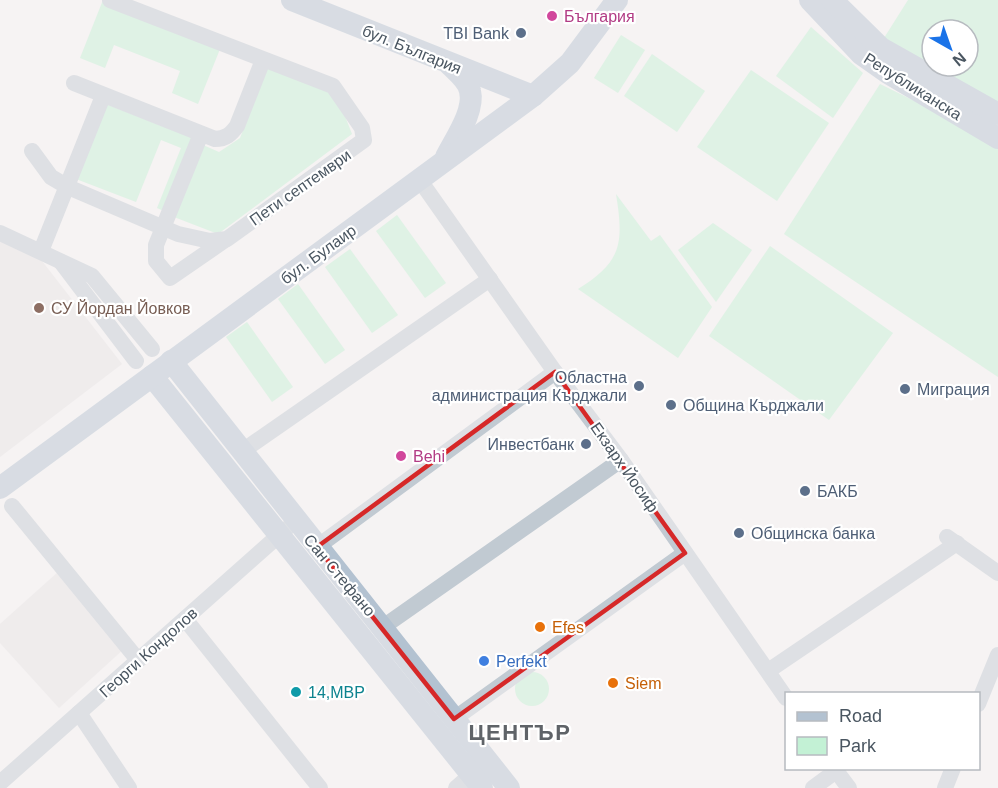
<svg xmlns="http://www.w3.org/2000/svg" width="998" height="788" font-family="Arial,sans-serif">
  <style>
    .education { fill: #e6e4e5 }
    .green { fill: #c3f1d5; fill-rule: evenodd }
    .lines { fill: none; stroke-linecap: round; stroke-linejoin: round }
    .minor { stroke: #c1cad2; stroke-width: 16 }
    .major { stroke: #b3c2d1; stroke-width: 22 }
    .marked { fill: none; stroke: #d62828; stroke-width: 4.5; stroke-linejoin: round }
    .hotel-dot { fill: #d1479c; stroke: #fff; stroke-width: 2 }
    .service-dot { fill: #5c6f8a; stroke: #fff; stroke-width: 2 }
    .education-dot { fill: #8d6e63; stroke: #fff; stroke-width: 2 }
    .food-dot { fill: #e8710a; stroke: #fff; stroke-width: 2 }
    .shop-dot { fill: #3f7fe0; stroke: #fff; stroke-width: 2 }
    .culture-dot { fill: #0f9aa8; stroke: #fff; stroke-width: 2 }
    .labels { text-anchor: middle; stroke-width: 4.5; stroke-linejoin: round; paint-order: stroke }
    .hotel-label { font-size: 16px; fill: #b23c85; stroke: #fff; text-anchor: start }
    .service-label { font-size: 16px; fill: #4e5e75; stroke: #fff; text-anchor: start }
    .street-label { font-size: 16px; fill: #4a5661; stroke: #fff }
    .education-label { font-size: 16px; fill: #785e54; stroke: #fff; text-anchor: start }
    .food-label { font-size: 16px; fill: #c56008; stroke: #fff; text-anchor: start }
    .shop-label { font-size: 16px; fill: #366cbe; stroke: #fff; text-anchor: start }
    .culture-label { font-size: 16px; fill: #0d838f; stroke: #fff; text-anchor: start }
    .district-label { font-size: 22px; font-weight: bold; letter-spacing: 1.5px; fill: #5f6368; stroke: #fff }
  </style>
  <rect width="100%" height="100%" fill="#f5f3f3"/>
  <g class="education">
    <polygon points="0,239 35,252 122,364 0,457"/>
    <polygon points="58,572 126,647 59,708 0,643 0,624"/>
  </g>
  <g class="green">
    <polygon points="103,0 224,39 198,104 172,93 180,71 114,45 105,68 80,58"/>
    <path d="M 908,0 L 998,0 L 998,107 L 884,38 ZM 932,30 L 968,30 L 968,66 L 932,66 Z"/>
    <polygon points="811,27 863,73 833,118 776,76"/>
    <polygon points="621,35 645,50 618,93 594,78"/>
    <polygon points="652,54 705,91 677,132 624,96"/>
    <polygon points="268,65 336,93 352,134 218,234 174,217 203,145 219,152 240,138"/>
    <polygon points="751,70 829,123 777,201 697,147"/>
    <polygon points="880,84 998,142 998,377 784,234"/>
    <polygon points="106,104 195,139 166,212 157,208 181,148 161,140 136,202 76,179"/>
    <path d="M 616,194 L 651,241 L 660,235 L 712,307 L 678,358 L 578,289 C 622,262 624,243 616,194 Z"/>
    <polygon points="397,215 446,283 425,298 376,231"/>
    <polygon points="713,223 752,250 716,302 678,250"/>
    <polygon points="770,246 893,333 829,420 709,336"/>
    <polygon points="350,249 398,315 372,333 325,267"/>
    <polygon points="298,284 345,350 325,364 278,299"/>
    <polygon points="247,322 293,387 272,402 226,337"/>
    <circle cx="532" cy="689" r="17"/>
  </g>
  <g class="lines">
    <g class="minor">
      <path d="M 74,83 L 215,139 C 226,139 231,134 237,126 L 263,60"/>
      <polyline points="201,134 156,245 156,261 170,278 225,240"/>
      <polyline points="32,151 51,177 68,187 178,234 210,241 227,239 364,140 362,128 333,86 110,0"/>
      <polyline points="419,179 555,372 621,460 786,698"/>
      <polyline points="0,233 92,276 152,349"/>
      <polyline points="41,251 103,96"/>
      <polyline points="61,262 136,361"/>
      <polyline points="241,452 490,279"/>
      <polyline points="12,506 138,660"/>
      <polyline points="947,537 998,573"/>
      <polyline points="317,547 555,372"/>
      <polyline points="185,619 320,788"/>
      <polyline points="383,627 621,460"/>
      <polyline points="768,671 957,543"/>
      <polyline points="978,704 998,655"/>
      <polyline points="79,713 129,788"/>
      <polyline points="454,719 685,553"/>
      <polyline points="834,768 849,788"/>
      <polyline points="0,783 286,529"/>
      <polyline points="456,788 480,767"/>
      <polyline points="813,788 836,771"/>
      <polyline points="945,788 953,768"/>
    </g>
    <g class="major">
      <polyline points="292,0 533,96"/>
      <polyline points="810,0 861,54 888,73 998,138"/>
      <polyline points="832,0 881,48 998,114"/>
      <path d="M 446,157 C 455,139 475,111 470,91 C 468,80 457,72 450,65"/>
      <polyline points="171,361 509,788"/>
      <polyline points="152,376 482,788"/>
      <polyline points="0,488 533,96 570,63 617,0"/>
    </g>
  </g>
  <path d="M0 0H998V788H0ZM 555,372 L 685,553 L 454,719 L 317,547 Z" fill="#f5f3f3" fill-opacity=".55" fill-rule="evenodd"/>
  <path class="marked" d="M 555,372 L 685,553 L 454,719 L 317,547 Z"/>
  <g class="hotel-dot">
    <circle cx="552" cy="16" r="6"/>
    <circle cx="401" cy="456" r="6"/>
  </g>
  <g class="service-dot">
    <circle cx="521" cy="33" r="6"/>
    <circle cx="639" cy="386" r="6"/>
    <circle cx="905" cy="389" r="6"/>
    <circle cx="671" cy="405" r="6"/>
    <circle cx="586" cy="444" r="6"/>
    <circle cx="805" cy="491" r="6"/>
    <circle cx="739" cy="533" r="6"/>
  </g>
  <circle class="education-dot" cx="39" cy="308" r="6"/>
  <g class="food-dot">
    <circle cx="540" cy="627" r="6"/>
    <circle cx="613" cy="683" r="6"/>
  </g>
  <circle class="shop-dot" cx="484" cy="661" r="6"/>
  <circle class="culture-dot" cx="296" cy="692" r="6"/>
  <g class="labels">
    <g class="hotel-label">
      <text x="564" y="22">България</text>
      <text x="413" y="462">Behi</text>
    </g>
    <g class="service-label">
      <text x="509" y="39" text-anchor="end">TBI Bank</text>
      <text x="627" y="383" text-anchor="end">Областна<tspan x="627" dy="18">администрация Кърджали</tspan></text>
      <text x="917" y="395">Миграция</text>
      <text x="683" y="411">Община Кърджали</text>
      <text x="574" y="450" text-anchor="end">Инвестбанк</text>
      <text x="817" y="497">БАКБ</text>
      <text x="751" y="539">Общинска банка</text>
    </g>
    <g class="street-label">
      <text transform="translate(412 49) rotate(22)" y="6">бул. България</text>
      <text transform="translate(913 86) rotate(32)" y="6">Републиканска</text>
      <text transform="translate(300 187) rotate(-35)" y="6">Пети септември</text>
      <text transform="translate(318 254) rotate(-36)" y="6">бул. Булаир</text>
      <text transform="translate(625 467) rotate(55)" y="6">Екзарх Йосиф</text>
      <text transform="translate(340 575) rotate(50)" y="6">Сан Стефано</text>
      <text transform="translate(148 652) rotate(-42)" y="6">Георги Кондолов</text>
    </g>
    <g class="education-label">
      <text x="51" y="314">СУ Йордан Йовков</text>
    </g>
    <g class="food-label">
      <text x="552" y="633">Efes</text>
      <text x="625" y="689">Siem</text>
    </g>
    <g class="shop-label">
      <text x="496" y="667">Perfekt</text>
    </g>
    <g class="culture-label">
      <text x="308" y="698">14,МВР</text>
    </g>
    <g class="district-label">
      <text x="520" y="740">ЦЕНТЪР</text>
    </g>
  </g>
  <rect x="785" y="692" width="195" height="78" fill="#ffffff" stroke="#b7bbc0" stroke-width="1.5"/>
  <rect x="797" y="712" width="30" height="9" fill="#b3c2d1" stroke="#b7bbc0" stroke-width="1.5"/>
  <text x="839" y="722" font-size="18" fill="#4a5661">Road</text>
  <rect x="797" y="737" width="30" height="18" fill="#c3f1d5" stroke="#b7bbc0" stroke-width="1.5"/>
  <text x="839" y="752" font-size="18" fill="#4a5661">Park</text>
  <g transform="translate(950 48) rotate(140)"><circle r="28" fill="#ffffff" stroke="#b7bbc0" stroke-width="1.5"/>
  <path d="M0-4.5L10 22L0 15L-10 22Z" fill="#1a73e8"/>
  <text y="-9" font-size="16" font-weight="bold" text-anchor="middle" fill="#4a5661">N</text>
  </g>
</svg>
